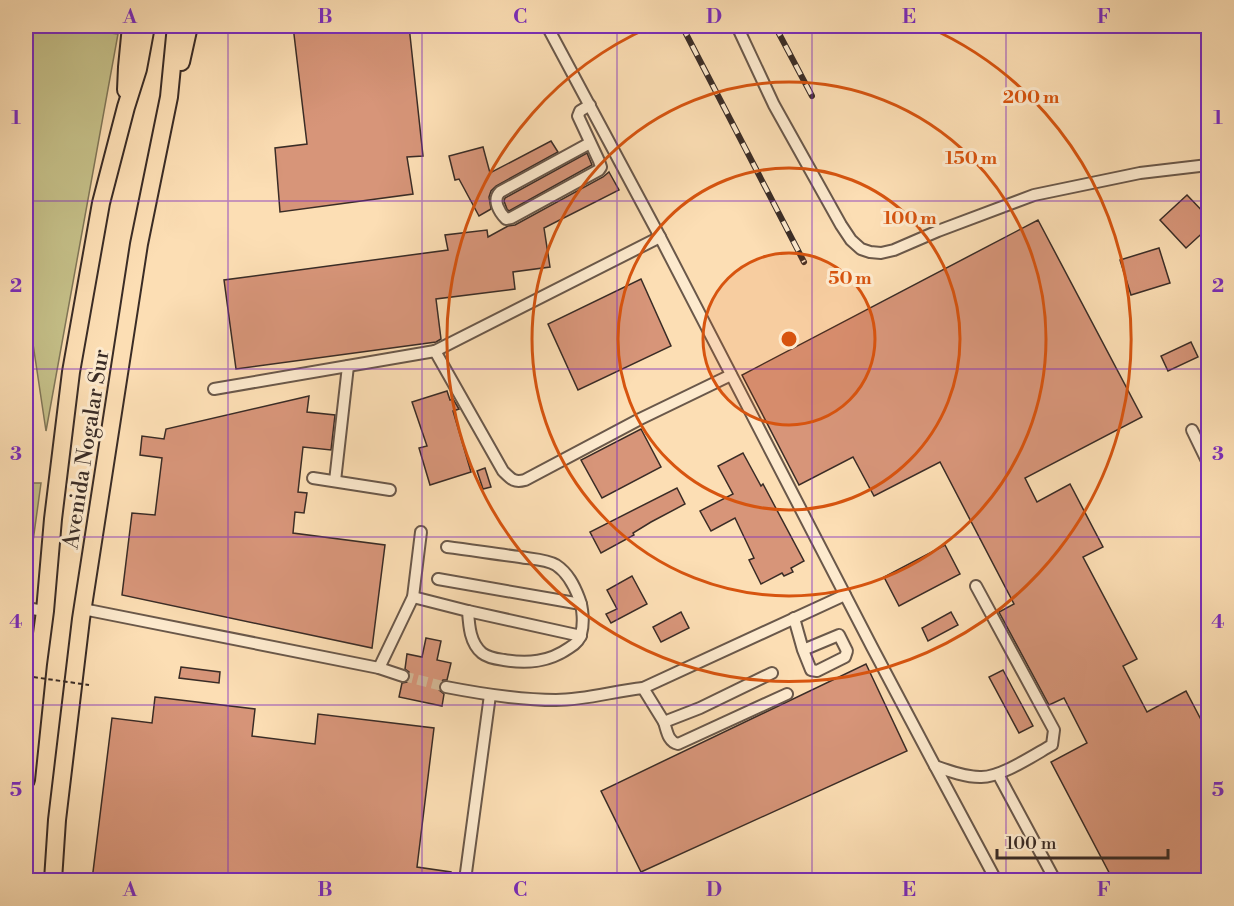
<svg xmlns="http://www.w3.org/2000/svg" width="1234" height="906" font-family="'Libre Bodoni',serif">
  <style>
    .green { fill: #c5c089; stroke: #807658; stroke-width: 1.5 }
    .building { fill: #d79579; stroke: #3a2c26; stroke-width: 1.5 }
    .lines { fill: none; stroke-linecap: round; stroke-linejoin: round }
    .minor-tunnel { stroke: #d5ba98; stroke-width: 10; stroke-dasharray: 10 5; stroke-linecap: butt }
    .minor-casing { stroke: #6a584a; stroke-width: 14 }
    .highway-casing { stroke: #3a2c26; stroke-width: 20 }
    .minor { stroke: #fdeace; stroke-width: 10 }
    .highway { stroke: #fcdeb4; stroke-width: 16 }
    .rail-casing { stroke: #3a2c26; stroke-width: 6 }
    .rail { stroke: #fdeace; stroke-width: 4; stroke-dasharray: 11; stroke-linecap: butt }
    .path-bridge { stroke: #3a2c26; stroke-width: 2; stroke-dasharray: 4.5 3; stroke-linecap: butt }
    .grid { fill: none; stroke: #7b2cbf; stroke-width: 1.5; stroke-opacity: 0.55 }
    .ring { fill: none; stroke: #d7540f; stroke-width: 3 }
    .labels { text-anchor: middle; stroke-width: 6; stroke-linejoin: round; paint-order: stroke }
    .street-label { font-size: 22px; fill: #3a2c26; stroke: #fdeace }
    .centre { fill: #d7540f; stroke: #fdeace; stroke-width: 3 }
    .ring-label { font-size: 18px; text-anchor: middle; font-weight: bold; fill: #d7540f; stroke: #fdeace; stroke-width: 6; stroke-linejoin: round; paint-order: stroke }
    .neatline { fill: none; stroke: #7b2cbf; stroke-width: 2 }
    .grid-label { font-size: 20px; text-anchor: middle; font-weight: bold; fill: #7b2cbf }
  </style>
  <rect width="100%" height="100%" fill="#fcdeb4"/>
  <filter id="stains"><feTurbulence type="fractalNoise" baseFrequency=".00333" numOctaves="4"/><feColorMatrix values="0 0 0 0 .2 0 0 0 0 .09 0 0 0 0 .02 0 0 0 .5 -.17"/></filter>
  <radialGradient id="worn" r=".72"><stop offset=".6" stop-color="#630" stop-opacity="0"/><stop offset="1" stop-color="#630" stop-opacity=".3"/></radialGradient>
  <g class="green">
    <polygon points="26,26 58,26 118,34 46,431 26,297"/>
    <polygon points="26,483 41,483 27,585 26,578"/>
  </g>
  <g class="building">
    <polygon points="293,26 409,26 423,156 407,157 413,194 280,212 275,148 307,144"/>
    <polygon points="551,141 558,152 496,186 491,191 489,197 491,209 479,216 459,179 455,180 449,156 483,147 490,173"/>
    <polygon points="587,153 592,165 509,211 507,209 504,201 505,198"/>
    <polygon points="609,172 619,190 544,228 550,267 513,272 515,289 436,299 441,339 436,342 236,369 224,280 448,250 445,235 487,230 488,237 508,226 515,225 603,177"/>
    <polygon points="1187,195 1209,218 1209,227 1186,248 1160,220"/>
    <polygon points="1038,220 1142,417 1025,478 1037,502 1070,484 1103,547 1083,557 1137,659 1123,666 1147,712 1186,691 1209,735 1209,880 1113,880 1051,762 1087,743 1064,698 1049,705 999,612 1014,604 940,462 874,496 853,457 799,485 742,375"/>
    <polygon points="1159,248 1170,283 1131,295 1120,260"/>
    <polygon points="641,279 671,346 578,390 548,324"/>
    <polygon points="1191,342 1198,357 1168,371 1161,356"/>
    <polygon points="447,391 450,400 453,399 459,409 453,411 471,472 430,485 419,448 427,446 412,402"/>
    <polygon points="309,396 307,412 335,415 331,450 303,447 298,492 307,493 304,513 295,512 293,533 385,545 372,648 122,595 132,513 155,515 162,458 140,455 142,436 164,439 166,429"/>
    <polygon points="641,429 661,467 602,498 581,460"/>
    <polygon points="743,453 761,486 763,484 804,561 791,568 793,572 784,576 782,573 761,584 749,560 754,558 735,518 711,531 700,511 733,494 718,466"/>
    <polygon points="485,468 491,487 483,489 477,471"/>
    <polygon points="677,488 685,504 651,522 633,533 634,535 601,553 590,532"/>
    <polygon points="945,545 960,574 899,606 884,577"/>
    <polygon points="632,576 647,604 611,623 606,614 617,609 607,590"/>
    <polygon points="681,612 689,628 661,642 653,627"/>
    <polygon points="951,612 958,625 928,641 922,628"/>
    <polygon points="426,638 441,641 437,660 451,663 447,680 443,680 439,685 439,690 444,694 442,706 399,697 402,683 407,682 410,678 409,672 405,669 407,654 422,657"/>
    <polygon points="866,664 907,751 641,872 601,791"/>
    <polygon points="181,667 220,672 219,683 179,678"/>
    <polygon points="1003,670 1033,726 1019,733 989,677"/>
    <polygon points="155,697 255,709 252,736 315,744 318,714 434,728 417,867 451,872 450,880 92,880 112,718 152,723"/>
  </g>
  <g class="lines">
    <polyline class="minor-tunnel" points="403,676 446,687"/>
    <defs>
      <g id="minor">
        <path d="M 547,26 L 660,237 L 872,647 L 935,766 C 949,771 965,777 980,777 C 1000,778 1034,755 1052,745 L 1054,730 L 976,586"/>
        <polyline points="737,26 774,105 841,225 851,240 861,249 870,252 881,253 894,250 938,231 1034,195 1140,173 1208,165"/>
        <path d="M 590,105 L 580,111 L 578,116 L 599,161 L 601,167 L 599,170 L 511,218 L 506,219 C 499,212 492,200 500,192 L 590,143"/>
        <path d="M 660,237 L 435,351 L 503,471 C 511,479 514,483 525,480 L 640,419 L 731,375"/>
        <polyline points="214,389 435,351"/>
        <polyline points="1192,430 1208,463"/>
        <polyline points="313,478 390,490"/>
        <polyline points="335,481 348,366"/>
        <path d="M 447,547 C 471,550 496,554 520,557 C 531,559 546,559 556,565 C 568,573 574,585 579,598 C 583,608 584,624 581,634 C 580,640 574,645 569,648 C 549,662 528,664 504,660 C 497,659 488,658 482,653 C 470,643 469,626 468,611"/>
        <polyline points="438,579 581,604"/>
        <polyline points="413,597 468,611 581,636"/>
        <polyline points="26,608 45,611"/>
        <polyline points="83,609 379,668 403,676"/>
        <polyline points="794,618 803,650 811,670 817,671 845,657 847,651 839,635 803,650"/>
        <polyline points="379,668 413,597 421,532"/>
        <path d="M 446,687 C 482,694 519,700 556,700 C 586,700 614,691 643,688 L 845,595"/>
        <polyline points="643,688 664,722 700,708 772,673"/>
        <path d="M 664,722 C 667,731 668,742 678,744 L 787,694"/>
        <polyline points="935,766 996,880"/>
        <polyline points="998,774 1055,880"/>
        <polyline points="465,880 490,695"/>
      </g>
      <g id="highway">
        <polyline points="181,62 189,26"/>
        <polyline points="126,90 127,67 131,26"/>
        <polyline points="26,780 38,664 45,611 53,519 71,372 101,203 126,107 138,69 146,26"/>
        <polyline points="53,880 57,820 81,619 139,244 169,97 176,26"/>
      </g>
    </defs>
    <use href="#minor" class="minor-casing"/>
    <use href="#highway" class="highway-casing"/>
    <use href="#minor" class="minor"/>
    <use href="#highway" class="highway"/>
    <defs>
      <g id="rail">
        <polyline points="682,26 804,262"/>
        <polyline points="775,26 812,96"/>
      </g>
    </defs>
    <use href="#rail" class="rail-casing"/>
    <use href="#rail" class="rail"/>
    <polyline class="path-bridge" points="26,676 89,685"/>
  </g>
  <path class="grid" d="M 228,26 L 228,880M 422,26 L 422,880M 617,26 L 617,880M 812,26 L 812,880M 1006,26 L 1006,880M 26,201 L 1208,201M 26,369 L 1208,369M 26,537 L 1208,537M 26,705 L 1208,705"/>
  <circle cx="789" cy="339" r="86" fill="#d7540f" fill-opacity=".12"/>
  <g class="ring">
    <circle cx="789" cy="339" r="86"/>
    <circle cx="789" cy="339" r="171"/>
    <circle cx="789" cy="339" r="257"/>
    <path d="M928 27A342 342 0 1 1 650 27"/>
  </g>
  <g class="labels">
    <g class="street-label">
      <text transform="translate(85 449) rotate(-81)" y="8">Avenida Nogalar Sur</text>
    </g>
  </g>
  <circle cx="789" cy="339" r="9" class="centre"/>
  <g class="ring-label">
    <text x="1031" y="103">200 m</text>
    <text x="971" y="164">150 m</text>
    <text x="910" y="224">100 m</text>
    <text x="850" y="284">50 m</text>
  </g>
  <rect width="1234" height="906" fill="none" stroke="#fcdeb4" stroke-width="66"/>
  <path d="M997 849v9h171v-9" fill="none" stroke="#3a2c26" stroke-width="3"/>
  <text x="1006" y="849" font-size="18" fill="#3a2c26" stroke="#fdeace" stroke-width="4.5" paint-order="stroke">100 m</text>
  <rect x="33" y="33" width="1168" height="840" class="neatline"/>
  <g class="grid-label">
    <text x="130" y="23">A</text>
    <text x="325" y="23">B</text>
    <text x="520" y="23">C</text>
    <text x="714" y="23">D</text>
    <text x="909" y="23">E</text>
    <text x="1104" y="23">F</text>
    <text x="16" y="124">1</text>
    <text x="1218" y="124">1</text>
    <text x="16" y="292">2</text>
    <text x="1218" y="292">2</text>
    <text x="16" y="460">3</text>
    <text x="1218" y="460">3</text>
    <text x="16" y="628">4</text>
    <text x="1218" y="628">4</text>
    <text x="16" y="796">5</text>
    <text x="1218" y="796">5</text>
    <text x="130" y="896">A</text>
    <text x="325" y="896">B</text>
    <text x="520" y="896">C</text>
    <text x="714" y="896">D</text>
    <text x="909" y="896">E</text>
    <text x="1104" y="896">F</text>
  </g>
  <rect width="100%" height="100%" filter="url(#stains)"/>
  <rect width="100%" height="100%" fill="url(#worn)"/>
</svg>
